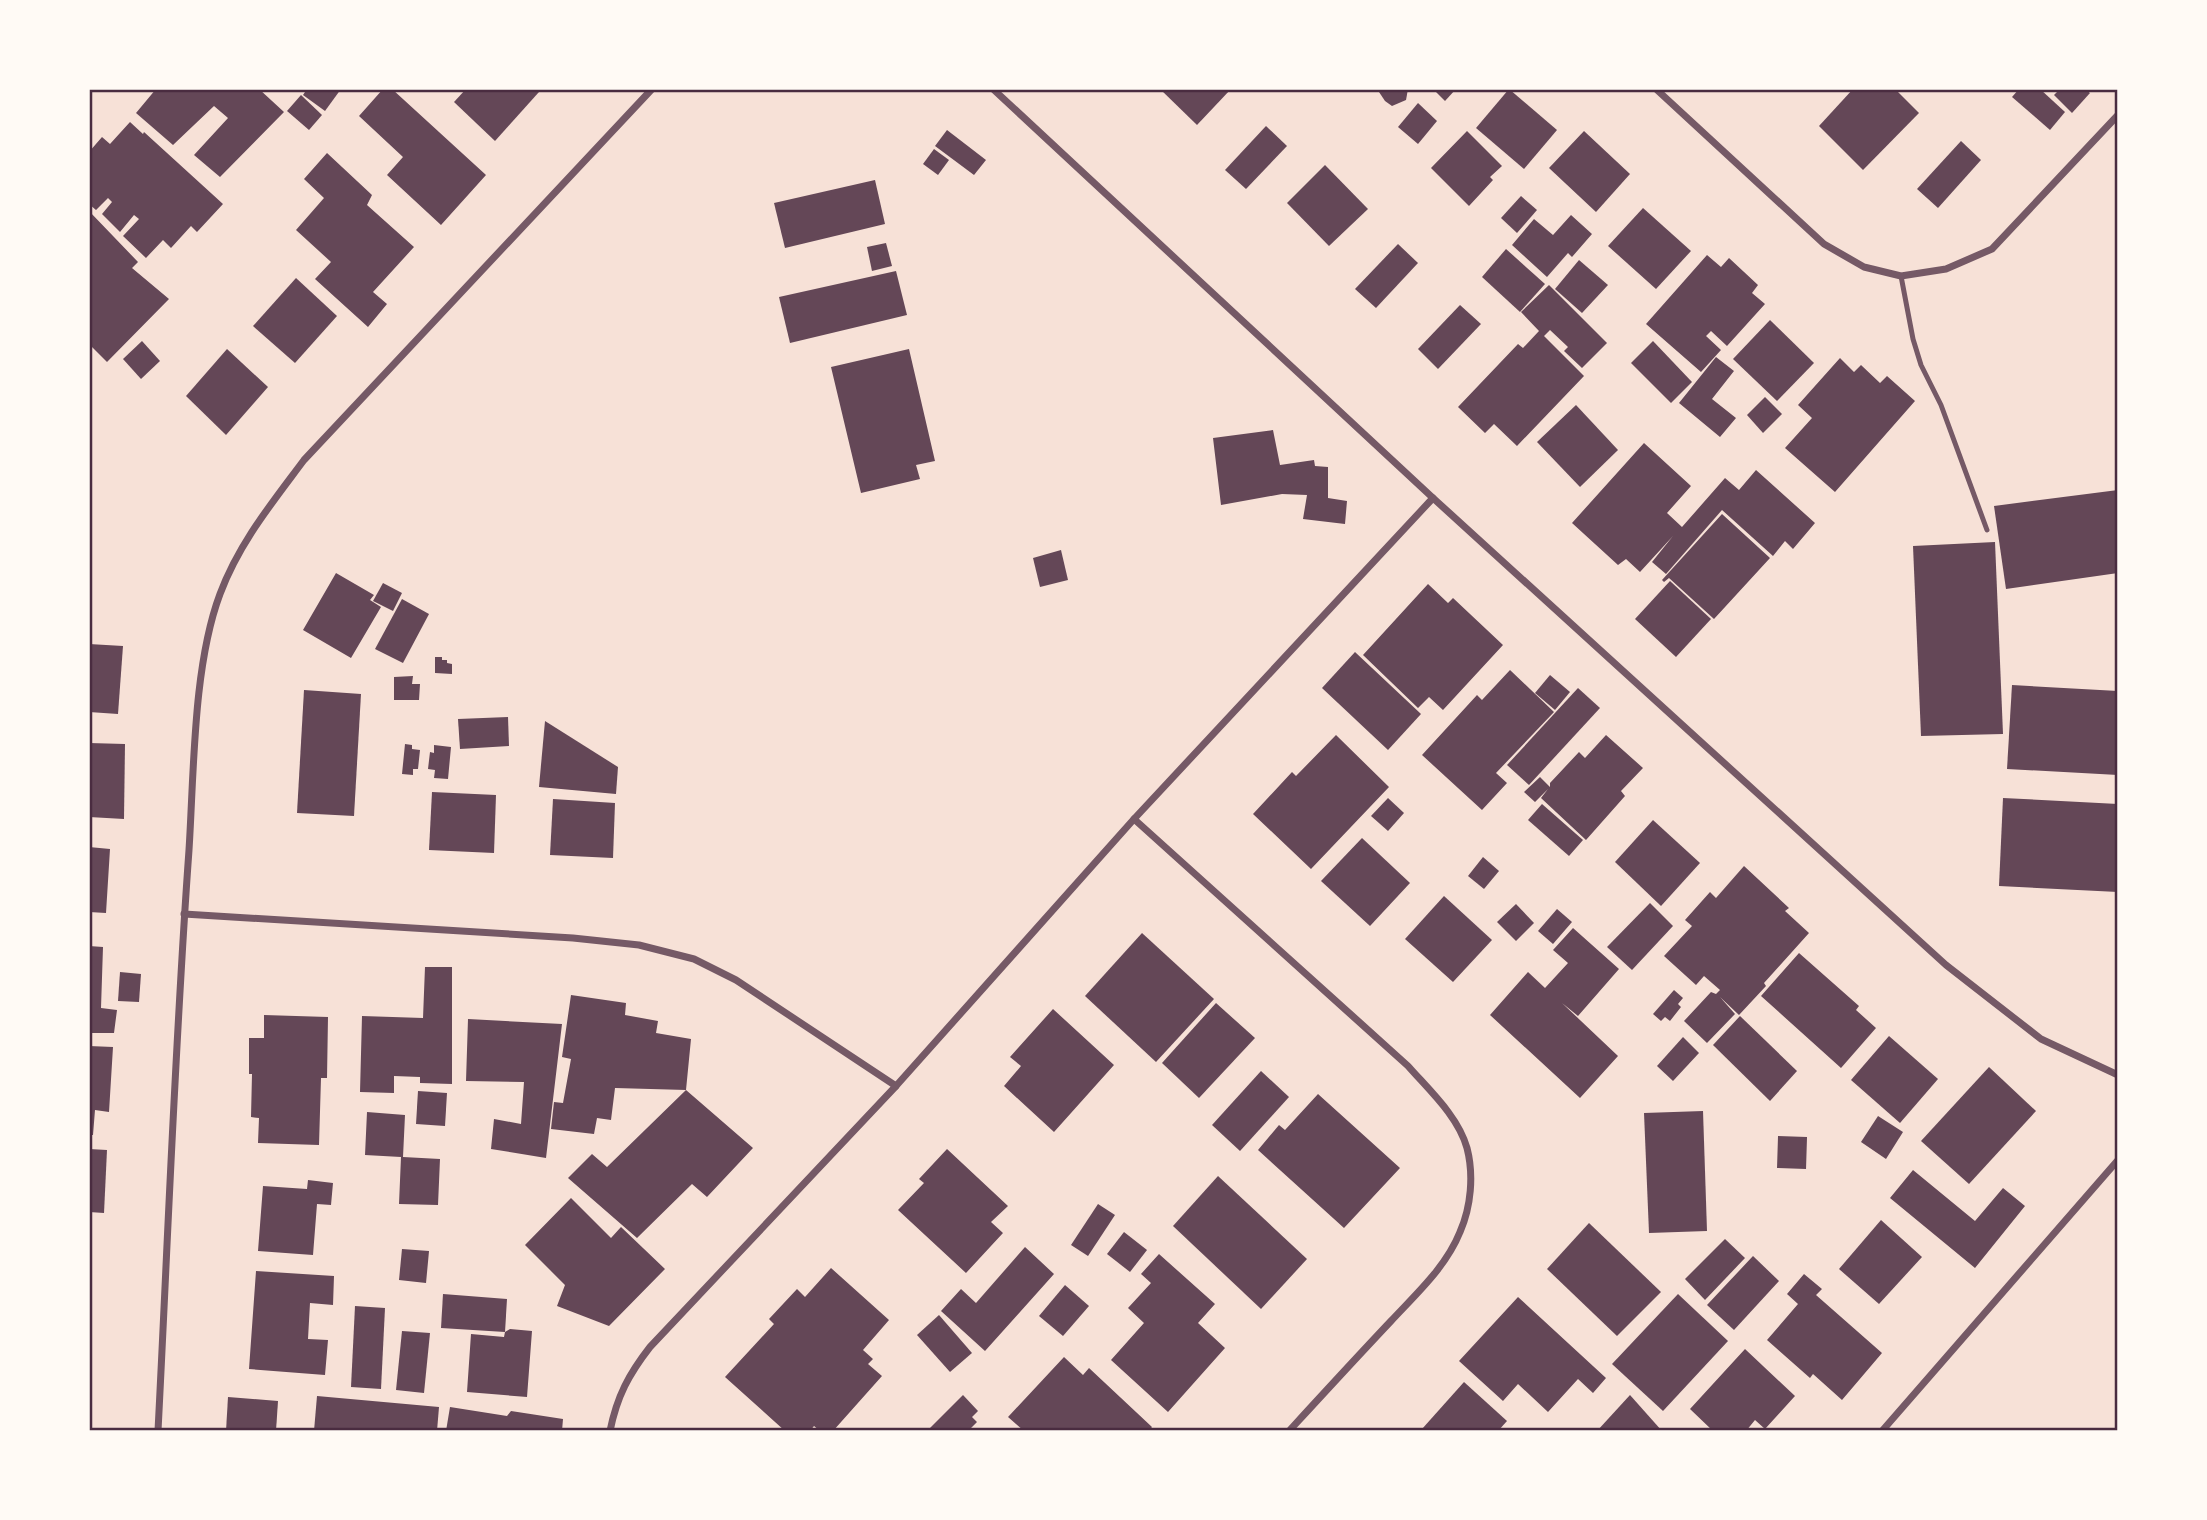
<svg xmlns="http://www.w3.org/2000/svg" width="2207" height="1520" font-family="Mulish,sans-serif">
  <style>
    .building { fill: #644757 }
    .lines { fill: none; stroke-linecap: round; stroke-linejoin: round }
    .service { stroke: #755966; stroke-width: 5 }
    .minor { stroke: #755966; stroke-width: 7 }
    .neatline { fill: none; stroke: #4a2c40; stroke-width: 2.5 }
  </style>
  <rect width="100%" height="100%" fill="#f7e1d7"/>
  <g class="building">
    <polygon points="156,89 259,89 284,112 220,177 194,155 228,118 214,106 173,145 136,113"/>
    <polygon points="307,89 341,89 325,111 303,95"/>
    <polygon points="383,89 392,89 486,175 441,225 387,175 403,157 359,116"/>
    <polygon points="466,89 536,89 539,92 495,141 454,102"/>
    <polygon points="1160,89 1231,89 1197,125"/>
    <polygon points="1380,89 1408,89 1406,100 1392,106 1385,101 1379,92"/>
    <polygon points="1433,89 1456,89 1445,101"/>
    <polygon points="1509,89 1557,130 1524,169 1476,128"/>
    <polygon points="1853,89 1895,89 1919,113 1863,170 1819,126"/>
    <polygon points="2019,89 2040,89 2065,112 2050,130 2012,97"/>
    <polygon points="2060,89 2085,89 2090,93 2072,113 2054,95"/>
    <polygon points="301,95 322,115 309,130 287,111"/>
    <polygon points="1418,103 1437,121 1418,144 1398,127"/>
    <polygon points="130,122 143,134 144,132 223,204 197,232 191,226 171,248 163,240 146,258 123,236 139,219 134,215 120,232 102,214 112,202 108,198 96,210 89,204 89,152 102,137 110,144"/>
    <polygon points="1266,126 1287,146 1246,189 1225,170"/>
    <polygon points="947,130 986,160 974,175 935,146"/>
    <polygon points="1467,131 1502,166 1490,177 1493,180 1469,206 1431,168"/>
    <polygon points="1584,131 1630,174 1596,212 1549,168"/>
    <polygon points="1961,141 1981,160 1938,208 1917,189"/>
    <polygon points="934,149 949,160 938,175 923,164"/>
    <polygon points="327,153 372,195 367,205 414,247 373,292 387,304 368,327 315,279 331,262 296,230 324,198 304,179"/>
    <polygon points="1325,165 1368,209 1329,246 1287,203"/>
    <polygon points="875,180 885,224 785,248 774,203"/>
    <polygon points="1521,196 1537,210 1517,233 1501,218"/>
    <polygon points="1643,208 1691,251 1656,289 1608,246"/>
    <polygon points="89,211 138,262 132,268 169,299 107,362 89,344"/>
    <polygon points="1571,215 1592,234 1572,257 1568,253 1547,277 1512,245 1534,219 1553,235"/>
    <polygon points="886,243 892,266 872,271 867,247"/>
    <polygon points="1398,244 1418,263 1376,308 1355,289"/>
    <polygon points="1506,249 1545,284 1520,312 1482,277"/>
    <polygon points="1707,255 1721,267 1729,258 1758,285 1752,293 1765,304 1727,346 1711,331 1706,336 1721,350 1701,372 1646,324"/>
    <polygon points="1579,260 1608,285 1582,313 1555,289"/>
    <polygon points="896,271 907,315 790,343 779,297"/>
    <polygon points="296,278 337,316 295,363 253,326"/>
    <polygon points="1549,285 1607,343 1582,368 1564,351 1568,347 1550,330 1544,336 1584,376 1517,446 1494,424 1485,433 1458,407 1518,344 1523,348 1539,331 1521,312"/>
    <polygon points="1460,305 1481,324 1438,369 1418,349"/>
    <polygon points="1770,320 1814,363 1777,401 1733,359"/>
    <polygon points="142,341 160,361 141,379 123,359"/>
    <polygon points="1653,341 1692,382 1671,403 1631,363"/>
    <polygon points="227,349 268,387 226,435 186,396"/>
    <polygon points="909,349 935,461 916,465 920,479 861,493 831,367"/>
    <polygon points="1716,357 1734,371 1712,399 1736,418 1720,437 1679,403"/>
    <polygon points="1840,358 1854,372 1861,365 1880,383 1887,376 1915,401 1835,492 1785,448 1812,418 1798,405"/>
    <polygon points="1765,397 1782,414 1763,433 1747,415"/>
    <polygon points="1576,405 1618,450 1580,487 1537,442"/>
    <polygon points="1273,430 1280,465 1314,460 1315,466 1328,467 1328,498 1347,501 1345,524 1303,519 1307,495 1282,494 1221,505 1213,438"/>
    <polygon points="1644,443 1691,486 1667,513 1682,527 1725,478 1739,490 1756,470 1815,523 1793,549 1785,541 1773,556 1722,510 1666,574 1652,562 1673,536 1640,572 1626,559 1618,565 1572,523"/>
    <polygon points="2118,490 2118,573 2006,589 1994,506"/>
    <polygon points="1722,514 1770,558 1714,619 1669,578 1664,582 1662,580"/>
    <polygon points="1995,542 2003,734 1921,736 1913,546"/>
    <polygon points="1061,550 1068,580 1040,587 1033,558"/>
    <polygon points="336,573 374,595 370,600 381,607 351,658 303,630"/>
    <polygon points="1670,581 1711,619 1676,657 1635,619"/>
    <polygon points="383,583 402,593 393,611 373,601"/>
    <polygon points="1428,584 1448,603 1453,598 1503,645 1443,710 1429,697 1418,708 1363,655"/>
    <polygon points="402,599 429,614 403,663 375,649"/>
    <polygon points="89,644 123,646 118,714 89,712"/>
    <polygon points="1355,652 1421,714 1388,750 1322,688"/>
    <polygon points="435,657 442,657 442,660 447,660 447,663 452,664 452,674 435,673"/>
    <polygon points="1510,670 1554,712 1496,773 1507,783 1482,810 1422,755 1477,695 1482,700"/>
    <polygon points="1550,675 1570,692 1555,710 1535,693"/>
    <polygon points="413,676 412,684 420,684 419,700 394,700 394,677"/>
    <polygon points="2012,685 2118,691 2118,775 2007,769"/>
    <polygon points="1578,688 1600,708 1529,785 1507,765"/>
    <polygon points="304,690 361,694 354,816 297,813"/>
    <polygon points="508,717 509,746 460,749 458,719"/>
    <polygon points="545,721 618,767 616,794 539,787"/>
    <polygon points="1336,735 1389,787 1311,869 1253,814 1292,772 1296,776"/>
    <polygon points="1606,735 1643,768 1621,791 1625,796 1586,840 1541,798 1548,789 1535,802 1524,792 1540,777 1550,787 1550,783 1579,752 1585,758"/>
    <polygon points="89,743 125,744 124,819 89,817"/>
    <polygon points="405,744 412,745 412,749 420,750 418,769 413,769 413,775 402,774"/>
    <polygon points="434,745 451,747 448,779 434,778 435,770 428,769 430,752 434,753"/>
    <polygon points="432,792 496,795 494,853 429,850"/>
    <polygon points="1388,798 1404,813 1388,831 1371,816"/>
    <polygon points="2003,798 2118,804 2118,892 1999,886"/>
    <polygon points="553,799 615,803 613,858 550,855"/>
    <polygon points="1542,804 1583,840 1569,856 1528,820"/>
    <polygon points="1653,820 1700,863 1661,906 1615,862"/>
    <polygon points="1362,838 1410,883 1370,926 1321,881"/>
    <polygon points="89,847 110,849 106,913 89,912"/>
    <polygon points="1483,857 1499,871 1484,889 1468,876"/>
    <polygon points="1744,866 1789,908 1785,911 1809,933 1764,983 1766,986 1739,1015 1720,997 1735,1014 1707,1043 1684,1021 1711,992 1716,994 1720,990 1704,976 1696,985 1664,956 1692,926 1685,920 1710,892 1716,898"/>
    <polygon points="1444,896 1492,940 1453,982 1405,939"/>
    <polygon points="1650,903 1673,926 1632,970 1607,947"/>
    <polygon points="1516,904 1534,923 1516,941 1497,922"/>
    <polygon points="1557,909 1572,922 1553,944 1538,931"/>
    <polygon points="1573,928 1619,969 1578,1016 1562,1003 1618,1056 1580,1098 1490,1015 1528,972 1545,988 1568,963 1553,950"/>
    <polygon points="1142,933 1214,999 1156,1062 1085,996"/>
    <polygon points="89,946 103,947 101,1008 117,1010 114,1033 89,1033"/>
    <polygon points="1799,953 1859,1006 1856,1010 1876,1028 1841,1068 1761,996"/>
    <polygon points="425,967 452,967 452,1084 420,1083 420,1077 394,1076 394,1093 360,1092 362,1016 423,1018"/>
    <polygon points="120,972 141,974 139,1002 118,1001"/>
    <polygon points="1674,990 1683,998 1678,1004 1681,1007 1670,1021 1665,1017 1661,1021 1653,1014"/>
    <polygon points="571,995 626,1003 625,1015 658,1021 656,1033 691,1039 686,1090 615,1088 611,1120 597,1118 594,1134 551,1129 554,1102 563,1103 571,1059 562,1057"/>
    <polygon points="1216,1003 1255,1038 1199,1098 1162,1063"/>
    <polygon points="1053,1009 1114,1065 1054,1132 1004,1086 1021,1066 1010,1057"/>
    <polygon points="264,1015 328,1017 327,1078 321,1078 319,1145 258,1143 259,1118 251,1117 252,1074 249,1074 249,1038 264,1038"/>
    <polygon points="1740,1016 1797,1071 1770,1101 1713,1045"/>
    <polygon points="468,1019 562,1024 546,1158 491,1149 494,1119 521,1124 524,1082 466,1081"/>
    <polygon points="1889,1036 1938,1079 1900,1123 1851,1080"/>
    <polygon points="1683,1037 1699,1053 1673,1081 1657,1066"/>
    <polygon points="89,1046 113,1047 109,1112 95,1110 93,1135 89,1135"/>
    <polygon points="1989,1067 2036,1111 1969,1184 1921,1141"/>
    <polygon points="1261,1071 1289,1097 1240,1151 1212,1125"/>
    <polygon points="686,1090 753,1148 707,1197 692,1184 637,1238 568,1178 592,1154 607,1167"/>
    <polygon points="418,1091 447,1093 445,1126 416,1124"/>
    <polygon points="1318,1094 1400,1168 1344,1228 1258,1150 1279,1125 1285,1130"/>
    <polygon points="1703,1111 1707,1231 1649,1233 1644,1113"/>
    <polygon points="367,1112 405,1115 403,1157 440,1159 438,1205 399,1204 401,1157 365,1155"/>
    <polygon points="1878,1116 1903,1132 1886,1159 1861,1142"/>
    <polygon points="1778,1136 1807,1137 1806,1169 1777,1168"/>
    <polygon points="89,1149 107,1150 104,1213 89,1212"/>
    <polygon points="947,1149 1008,1206 991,1222 1003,1233 966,1273 898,1210 924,1183 919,1179"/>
    <polygon points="1913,1170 1975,1221 2003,1188 2025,1206 1975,1268 1890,1198"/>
    <polygon points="1218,1176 1307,1259 1261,1309 1173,1226"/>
    <polygon points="308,1180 333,1183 331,1205 317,1204 313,1255 258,1251 263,1186 307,1189"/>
    <polygon points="571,1198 611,1238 621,1227 665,1269 609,1326 557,1306 565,1285 525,1245"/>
    <polygon points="1098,1204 1115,1215 1088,1256 1071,1245"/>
    <polygon points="1881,1220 1922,1257 1879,1304 1839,1269"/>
    <polygon points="1589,1223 1661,1292 1617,1336 1547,1269"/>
    <polygon points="1124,1232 1147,1250 1130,1272 1107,1254"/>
    <polygon points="1725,1239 1745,1258 1705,1300 1685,1279"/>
    <polygon points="1025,1247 1054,1274 985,1351 941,1311 961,1289 976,1303"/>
    <polygon points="402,1249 429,1251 426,1283 399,1280"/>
    <polygon points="1159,1254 1215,1304 1198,1323 1225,1348 1168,1412 1111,1360 1144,1323 1128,1308 1151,1283 1141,1274"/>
    <polygon points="1753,1256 1779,1281 1734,1330 1707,1305"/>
    <polygon points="831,1268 889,1320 863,1350 873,1359 868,1364 882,1376 833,1431 820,1431 814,1426 810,1431 785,1431 725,1377 774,1324 769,1319 797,1289 805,1297"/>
    <polygon points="256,1271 334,1276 333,1305 310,1303 308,1339 328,1340 325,1375 249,1369"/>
    <polygon points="1804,1274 1822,1289 1816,1295 1882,1353 1842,1400 1813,1374 1810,1378 1767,1340 1798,1304 1787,1294"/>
    <polygon points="1065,1285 1089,1306 1063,1336 1039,1316"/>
    <polygon points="443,1294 507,1299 505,1332 441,1328"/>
    <polygon points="1678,1294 1728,1341 1663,1411 1612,1364"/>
    <polygon points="1518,1297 1606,1378 1593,1393 1578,1379 1548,1412 1518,1384 1503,1401 1459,1361"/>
    <polygon points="355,1306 385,1308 381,1389 351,1387"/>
    <polygon points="939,1315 972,1353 950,1372 917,1335"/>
    <polygon points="510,1329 532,1331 527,1397 467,1392 471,1334 504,1337 505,1332"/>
    <polygon points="402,1331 430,1333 424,1393 396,1390"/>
    <polygon points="1745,1349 1795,1396 1765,1429 1755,1420 1746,1431 1713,1431 1690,1409"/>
    <polygon points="1064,1357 1083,1375 1089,1368 1152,1427 1149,1431 1024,1431 1008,1417"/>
    <polygon points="1464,1382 1507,1421 1498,1431 1425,1431 1422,1429"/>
    <polygon points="963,1395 978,1411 972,1417 977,1422 968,1431 927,1431"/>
    <polygon points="1630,1395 1662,1431 1597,1431"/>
    <polygon points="317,1396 439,1407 437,1431 314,1431"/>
    <polygon points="228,1397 278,1401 276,1431 226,1431"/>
    <polygon points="450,1407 507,1416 511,1411 563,1419 562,1431 446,1431"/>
  </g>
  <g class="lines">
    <polyline class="service" points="1901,276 1913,339 1921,365 1941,405 1987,530"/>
    <g class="minor">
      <polyline points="993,89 1433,498 1946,965 2041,1039 2118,1075"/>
      <polyline points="1656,89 1824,244 1864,267 1901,276 1946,269 1992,249 2118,115"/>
      <path d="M 1134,819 L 1408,1066 C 1429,1090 1458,1116 1467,1148 C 1474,1175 1471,1207 1460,1232 C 1446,1267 1416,1294 1391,1321 C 1357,1357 1323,1394 1289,1431"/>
      <polyline points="184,914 573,938 639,945 694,959 736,980 896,1086"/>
      <path d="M 158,1431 C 168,1237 175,1043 189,850 C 194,772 193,666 220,594 C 239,543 272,503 304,460 L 652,89"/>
      <path d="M 610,1431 C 617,1396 629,1374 650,1347 L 896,1086 L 1134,819 L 1433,498"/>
      <polyline points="1882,1431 2118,1160"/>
    </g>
  </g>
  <rect width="2207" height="1520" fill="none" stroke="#fffaf5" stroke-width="182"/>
  <rect x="91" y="91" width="2025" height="1338" class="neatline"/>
</svg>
